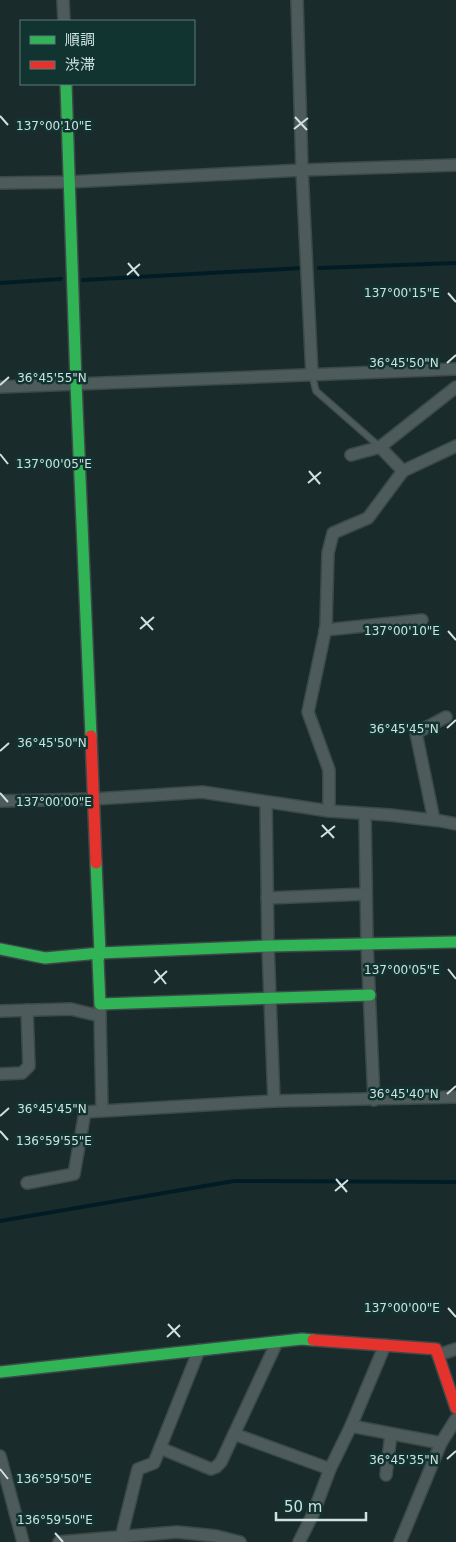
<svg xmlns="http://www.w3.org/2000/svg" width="456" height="1542" font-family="'DejaVu Sans','Noto Sans JP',sans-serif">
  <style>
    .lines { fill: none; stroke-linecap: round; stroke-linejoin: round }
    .stream { stroke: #021c26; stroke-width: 4 }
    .lane-casing { stroke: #3b4948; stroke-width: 8 }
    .street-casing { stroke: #3b4948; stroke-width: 14 }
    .fast-casing { stroke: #3b4948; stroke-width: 14 }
    .jam-casing { stroke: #3b4948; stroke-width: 14 }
    .lane { stroke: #4d5b5a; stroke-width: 5.5 }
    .street { stroke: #4d5b5a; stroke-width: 11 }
    .fast { stroke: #30b455; stroke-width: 11 }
    .jam { stroke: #e5322d; stroke-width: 11 }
    .ticks { fill: none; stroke: #cfe2e0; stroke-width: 2 }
    .ticks-label { font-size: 12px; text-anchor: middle; fill: #cfe2e0; stroke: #113431; stroke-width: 5; stroke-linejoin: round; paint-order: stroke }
  </style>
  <rect width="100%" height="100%" fill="#192c2b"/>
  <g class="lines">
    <g class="stream">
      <polyline points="319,268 456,263"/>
      <polyline points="83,280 302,268"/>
      <polyline points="0,283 61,279"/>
      <polyline points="0,1221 234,1181 456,1182"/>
    </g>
    <defs>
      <polyline id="lane" points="312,375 316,391 380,447"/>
      <g id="street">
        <polyline points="63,0 64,21"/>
        <polyline points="297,0 302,170 312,375"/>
        <polyline points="0,183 69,182 302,170 456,165"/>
        <polyline points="0,387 456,369"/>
        <polyline points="351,455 380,447 456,387"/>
        <polyline points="403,471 456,446"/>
        <polyline points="325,630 422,620"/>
        <polyline points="0,801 94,799 202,792 329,811 390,815 441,821 456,824"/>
        <polyline points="266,802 268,946 274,1101 456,1097"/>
        <polyline points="329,811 329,770 308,712 326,627 328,553 333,533 368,518 403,471 380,447"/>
        <polyline points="365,814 367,943 374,1100"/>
        <polyline points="434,820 416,733 446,717"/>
        <polyline points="267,898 366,894"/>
        <polyline points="0,1011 71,1009 100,1016 100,1004"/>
        <polyline points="100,1016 102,1110"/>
        <polyline points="0,1074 22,1073 29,1066 27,1010"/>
        <polyline points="27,1183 74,1174 85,1112 274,1101"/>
        <polyline points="438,1355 456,1349"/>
        <polyline points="351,1426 385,1345"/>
        <polyline points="234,1434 330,1469 351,1426 441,1443"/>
        <polyline points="160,1448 211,1469 216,1467 221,1462 277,1342"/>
        <polyline points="0,1456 23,1542"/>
        <polyline points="386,1475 391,1434"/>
        <polyline points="59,1542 177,1532 216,1536 240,1542"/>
        <polyline points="120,1542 138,1469 154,1463 199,1350"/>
        <polyline points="299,1542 313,1514 330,1469"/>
        <polyline points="400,1542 441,1443 456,1419"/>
      </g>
      <g id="fast">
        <polyline points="66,84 76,383 91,736"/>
        <polyline points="96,863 100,953 98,960 100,1004 370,995"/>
        <polyline points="0,949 45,958 100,953 268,946 456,942"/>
        <polyline points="0,1372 302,1339 313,1340"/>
      </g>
      <g id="jam">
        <polyline points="91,736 96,863"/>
        <polyline points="313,1340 436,1349 456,1408"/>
      </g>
    </defs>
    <use href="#lane" class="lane-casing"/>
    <use href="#street" class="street-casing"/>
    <use href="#fast" class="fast-casing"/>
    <use href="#jam" class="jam-casing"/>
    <use href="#lane" class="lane"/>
    <use href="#street" class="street"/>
    <use href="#fast" class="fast"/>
    <use href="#jam" class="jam"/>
  </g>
  <path class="ticks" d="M 0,116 L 8,125M 295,117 L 307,130M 294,129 L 308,118M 128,263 L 139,276M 127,275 L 140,264M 448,293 L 456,302M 447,363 L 456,355M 0,385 L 9,377M 0,454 L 8,464M 309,471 L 320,484M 308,483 L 321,472M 141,617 L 153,630M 140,629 L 154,617M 448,631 L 456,640M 447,728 L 456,720M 0,751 L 9,743M 0,793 L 8,802M 322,825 L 334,838M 321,837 L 335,826M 448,969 L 456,979M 155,970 L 166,984M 154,983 L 167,971M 447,1094 L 456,1086M 0,1116 L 9,1108M 0,1131 L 8,1140M 336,1179 L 347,1192M 335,1191 L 348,1180M 448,1308 L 456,1317M 168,1324 L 180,1337M 167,1337 L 180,1325M 447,1459 L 456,1451M 0,1469 L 8,1479M 55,1533 L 63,1542"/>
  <g class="ticks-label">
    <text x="54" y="130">137°00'10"E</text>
    <text x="402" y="297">137°00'15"E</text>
    <text x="404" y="367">36°45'50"N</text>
    <text x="52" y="382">36°45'55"N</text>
    <text x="54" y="468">137°00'05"E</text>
    <text x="402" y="635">137°00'10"E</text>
    <text x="404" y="733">36°45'45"N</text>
    <text x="52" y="747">36°45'50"N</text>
    <text x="54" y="806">137°00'00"E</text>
    <text x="402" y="974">137°00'05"E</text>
    <text x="404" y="1098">36°45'40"N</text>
    <text x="52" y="1113">36°45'45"N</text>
    <text x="54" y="1145">136°59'55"E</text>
    <text x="402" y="1312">137°00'00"E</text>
    <text x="404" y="1464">36°45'35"N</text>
    <text x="54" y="1483">136°59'50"E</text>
    <text x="55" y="1524">136°59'50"E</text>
  </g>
  <rect x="20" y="20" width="175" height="65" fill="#113431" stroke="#5d7a77"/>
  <rect x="30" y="36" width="25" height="8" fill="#30b455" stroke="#5d7a77"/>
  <text x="65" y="45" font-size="15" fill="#cfe2e0">順調</text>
  <rect x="30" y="61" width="25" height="8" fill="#e5322d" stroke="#5d7a77"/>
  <text x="65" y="70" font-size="15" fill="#cfe2e0">渋滞</text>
  <path d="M276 1512v8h90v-8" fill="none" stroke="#cfe2e0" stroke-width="2.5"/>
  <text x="284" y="1512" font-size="15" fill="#cfe2e0" stroke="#113431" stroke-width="4" paint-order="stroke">50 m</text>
</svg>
